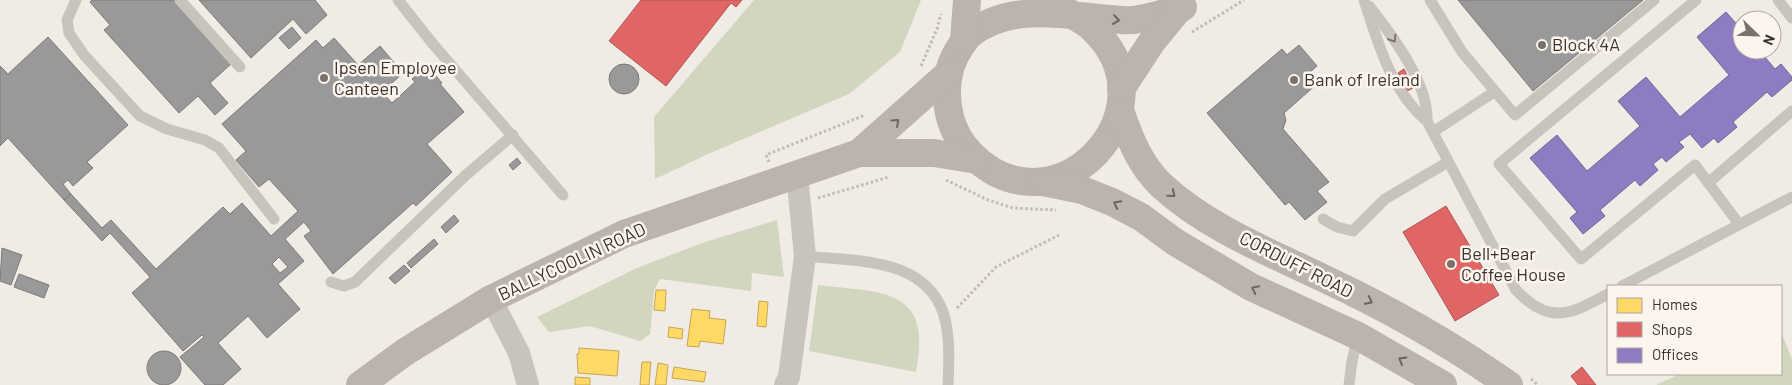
<svg xmlns="http://www.w3.org/2000/svg" width="1792" height="385" font-family="Barlow,sans-serif">
  <style>
    .green { fill: #d1d6bf }
    .homes { fill: #ffd966; stroke: #c4a654 }
    .shops { fill: #e06666; stroke: #ae5654 }
    .offices { fill: #8e7cc3; stroke: #756595 }
    .industry { fill: #999; stroke: #7d7a78; fill-rule: evenodd }
    .lines { fill: none; stroke-linecap: round; stroke-linejoin: round }
    .path { stroke: #c2bbb6; stroke-width: 3; stroke-dasharray: 2.5 2.5; stroke-linecap: butt }
    .lane { stroke: #c9c3be; stroke-width: 11 }
    .street { stroke: #c9c3be; stroke-width: 22 }
    .secondary { stroke: #bab3ae; stroke-width: 28 }
    .oneway { stroke: #6e645f }
    .oneway2 { stroke: #7b726d }
    .poi-dot { fill: #7a716c; stroke: #fbf5ee; stroke-width: 2 }
    .labels { text-anchor: middle; stroke-width: 5; stroke-linejoin: round; paint-order: stroke }
    .poi-label { font-size: 18px; fill: #3b302b; stroke: #fbf5ee; text-anchor: start }
    .street-label { font-size: 18px; fill: #3b302b; stroke: #fbf5ee }
  </style>
  <rect width="100%" height="100%" fill="#f0ebe5"/>
  <g class="green">
    <polygon points="754,0 921,0 900,52 849,94 708,154 655,179 654,117"/>
    <polygon points="777,220 784,277 752,273 751,291 660,279 654,291 650,334 640,341 590,326 549,332 537,317 637,268 705,242"/>
    <path d="M 818,285 C 883,293 933,287 916,372 L 809,351 Z"/>
    <polygon points="1781,332 1792,359 1792,385 1656,385 1680,374 1781,374"/>
  </g>
  <g class="homes">
    <polygon points="656,290 666,290 665,311 654,310"/>
    <polygon points="759,301 768,302 766,327 757,326"/>
    <polygon points="692,309 710,311 709,318 726,320 723,344 700,341 699,347 687,346"/>
    <polygon points="669,327 683,329 682,339 668,337"/>
    <polygon points="579,348 619,351 617,376 578,373 577,354 579,354"/>
    <polygon points="642,362 651,362 649,385 640,385"/>
    <polygon points="658,363 668,365 666,385 655,385"/>
    <polygon points="674,367 706,372 704,382 672,378"/>
    <polygon points="575,377 590,378 590,385 575,385"/>
  </g>
  <g class="shops">
    <polygon points="641,0 742,0 736,7 731,3 666,86 609,41"/>
    <polygon points="1404,69 1413,88 1407,91 1398,73"/>
    <polygon points="1446,206 1499,295 1455,321 1403,232"/>
    <polygon points="1582,367 1596,385 1578,385 1571,376"/>
  </g>
  <polygon class="offices" points="1726,12 1742,30 1742,50 1759,50 1775,69 1781,64 1792,77 1792,80 1772,97 1767,92 1733,122 1737,127 1718,143 1714,138 1702,148 1690,134 1679,142 1684,147 1666,162 1662,157 1653,164 1658,170 1640,186 1635,180 1600,210 1605,216 1583,234 1570,218 1577,212 1530,158 1557,135 1587,171 1640,126 1618,101 1646,77 1680,117 1729,75 1697,37"/>
  <g class="industry">
    <polygon points="92,0 175,0 232,63 210,83 228,103 215,115 198,96 179,113 104,30 110,25 90,2"/>
    <polygon points="199,0 315,0 327,15 306,34 293,19 251,58"/>
    <polygon points="1458,0 1643,0 1533,91"/>
    <polygon points="292,27 301,38 289,49 279,38"/>
    <polygon points="48,37 128,125 87,162 93,168 73,186 68,180 63,184 71,194 64,200 8,138 0,146 0,66 8,74"/>
    <path d="M 334,38 L 358,65 L 380,46 L 403,73 L 382,92 L 392,103 L 415,82 L 412,79 L 424,69 L 427,72 L 430,69 L 442,83 L 440,84 L 464,112 L 427,144 L 452,172 L 416,206 L 413,203 L 333,274 L 304,236 L 311,231 L 304,222 L 285,239 L 304,261 L 278,284 L 300,309 L 267,338 L 248,316 L 218,343 L 241,369 L 223,385 L 205,385 L 180,357 L 204,337 L 202,335 L 183,351 L 132,293 L 150,277 L 110,233 L 102,241 L 64,200 L 71,194 L 102,228 L 111,220 L 156,269 L 223,207 L 230,214 L 242,203 L 271,236 L 298,211 L 269,179 L 259,187 L 236,160 L 246,151 L 222,124 L 316,40 L 323,48 ZM 279,257 L 288,267 L 280,273 L 272,264 Z"/>
    <polygon points="1299,45 1317,66 1309,73 1318,83 1284,113 1286,120 1283,129 1329,182 1317,191 1327,202 1305,220 1289,202 1285,205 1207,113 1282,49 1287,55"/>
    <circle cx="624" cy="79" r="15"/>
    <polygon points="517,158 521,163 513,170 509,165"/>
    <polygon points="454,215 459,221 446,233 441,227"/>
    <polygon points="434,239 438,244 411,268 407,263"/>
    <polygon points="2,248 22,255 11,285 0,281"/>
    <polygon points="404,265 410,271 395,284 389,278"/>
    <polygon points="19,274 49,285 44,298 14,287"/>
    <circle cx="164" cy="368" r="17"/>
  </g>
  <g class="lines">
    <g class="path">
      <polyline points="1192,32 1244,0"/>
      <polyline points="921,66 937,29 941,14"/>
      <polyline points="769,162 766,155 865,115"/>
      <polyline points="946,180 988,200 1013,208 1056,210"/>
      <polyline points="818,198 889,177"/>
      <polyline points="957,308 996,267 1059,235"/>
      <polyline points="1531,379 1538,385"/>
    </g>
    <g class="lane">
      <polyline points="76,0 67,20 69,33 84,55 140,116 167,129 205,140 219,148 274,219"/>
      <polyline points="180,0 240,67"/>
      <polyline points="398,0 433,44 563,195"/>
      <path d="M 1364,0 C 1378,43 1391,91 1427,121 L 1516,290 C 1550,326 1571,314 1608,294"/>
      <polyline points="1430,0 1462,52 1515,115 1654,0"/>
      <polyline points="1696,0 1499,164 1581,259 1695,165 1739,224"/>
      <polyline points="1778,0 1792,18"/>
      <path d="M 1369,6 C 1392,35 1429,84 1427,121"/>
      <polyline points="1433,132 1494,92"/>
      <polyline points="1708,183 1792,111"/>
      <polyline points="1323,219 1337,227 1353,231 1385,199 1448,162"/>
      <path d="M 805,256 C 850,261 917,257 940,305 C 951,327 949,361 948,385"/>
      <polyline points="331,282 344,286 355,282 466,175 513,135"/>
      <polyline points="1622,286 1792,197"/>
      <polyline points="1349,385 1352,361 1358,336"/>
    </g>
    <g class="street">
      <polyline points="491,299 519,353 528,385"/>
      <polyline points="785,385 789,377 805,256 797,174"/>
    </g>
    <g class="secondary">
      <path d="M 1068,12 C 1076,18 1086,22 1093,29 C 1178,110 1055,239 971,154 C 951,134 944,106 948,78 C 950,62 959,47 969,35 C 1014,0 1068,17 1122,20 C 1139,22 1161,13 1178,10"/>
      <polyline points="964,41 967,0"/>
      <polyline points="1121,89 1151,43 1178,10 1183,7"/>
      <path d="M 1120,110 C 1129,137 1140,165 1161,185 C 1206,227 1271,253 1325,279 C 1389,309 1451,344 1509,385"/>
      <polyline points="859,153 949,73"/>
      <polyline points="1043,182 1082,190 1112,202 1141,217 1175,242 1251,287 1358,336 1443,385"/>
      <polyline points="360,385 405,352 491,299 624,234 859,153 934,153 977,160"/>
    </g>
  </g>
  <defs><path id="oneway-chevron" d="M-2-3.5L2.5 0L-2 3.5" fill="none" stroke-width="1.6" stroke-linecap="round" stroke-linejoin="round" transform="scale(1.25)"/></defs>
  <g class="oneway">
    <use href="#oneway-chevron" transform="translate(1116 20) rotate(8)"/>
    <use href="#oneway-chevron" transform="translate(896 122) rotate(-42)"/>
    <use href="#oneway-chevron" transform="translate(1172 194) rotate(39)"/>
    <use href="#oneway-chevron" transform="translate(1117 204) rotate(-153)"/>
    <use href="#oneway-chevron" transform="translate(1255 289) rotate(-154)"/>
    <use href="#oneway-chevron" transform="translate(1369 301) rotate(27)"/>
    <use href="#oneway-chevron" transform="translate(1402 360) rotate(-150)"/>
  </g>
  <use class="oneway2" href="#oneway-chevron" transform="translate(1393 39) rotate(59)"/>
  <g class="poi-dot">
    <circle cx="1542" cy="45" r="5"/>
    <circle cx="324" cy="78" r="5"/>
    <circle cx="1294" cy="80" r="5"/>
    <circle cx="1451" cy="264" r="5"/>
  </g>
  <g class="labels">
    <g class="poi-label">
      <text x="1552" y="51">Block 4A</text>
      <text x="334" y="74">Ipsen Employee<tspan x="334" dy="21">Canteen</tspan></text>
      <text x="1304" y="86">Bank of Ireland</text>
      <text x="1461" y="260">Bell+Bear<tspan x="1461" dy="21">Coffee House</tspan></text>
    </g>
    <g class="street-label">
      <text transform="translate(572 262) rotate(-25)" y="6">BALLYCOOLIN ROAD</text>
      <text transform="translate(1296 265) rotate(27)" y="6">CORDUFF ROAD</text>
    </g>
  </g>
  <rect x="1607" y="285" width="175" height="90" fill="#fbf5ee" stroke="#aea6a0"/>
  <rect x="1617" y="298" width="25" height="15" fill="#ffd966" stroke="#aea6a0"/>
  <text x="1652" y="310" font-size="15" fill="#3b302b">Homes</text>
  <rect x="1617" y="322" width="25" height="15" fill="#e06666" stroke="#aea6a0"/>
  <text x="1652" y="335" font-size="15" fill="#3b302b">Shops</text>
  <rect x="1617" y="348" width="25" height="15" fill="#8e7cc3" stroke="#aea6a0"/>
  <text x="1652" y="360" font-size="15" fill="#3b302b">Offices</text>
  <g transform="translate(1757 35) rotate(113)"><circle r="24" fill="#fbf5ee" stroke="#aea6a0"/>
  <path d="M0-4L9 19L0 12L-9 19Z" fill="#7a716c"/>
  <text y="-8" font-size="14" font-weight="bold" text-anchor="middle" fill="#3b302b">N</text>
  </g>
</svg>
